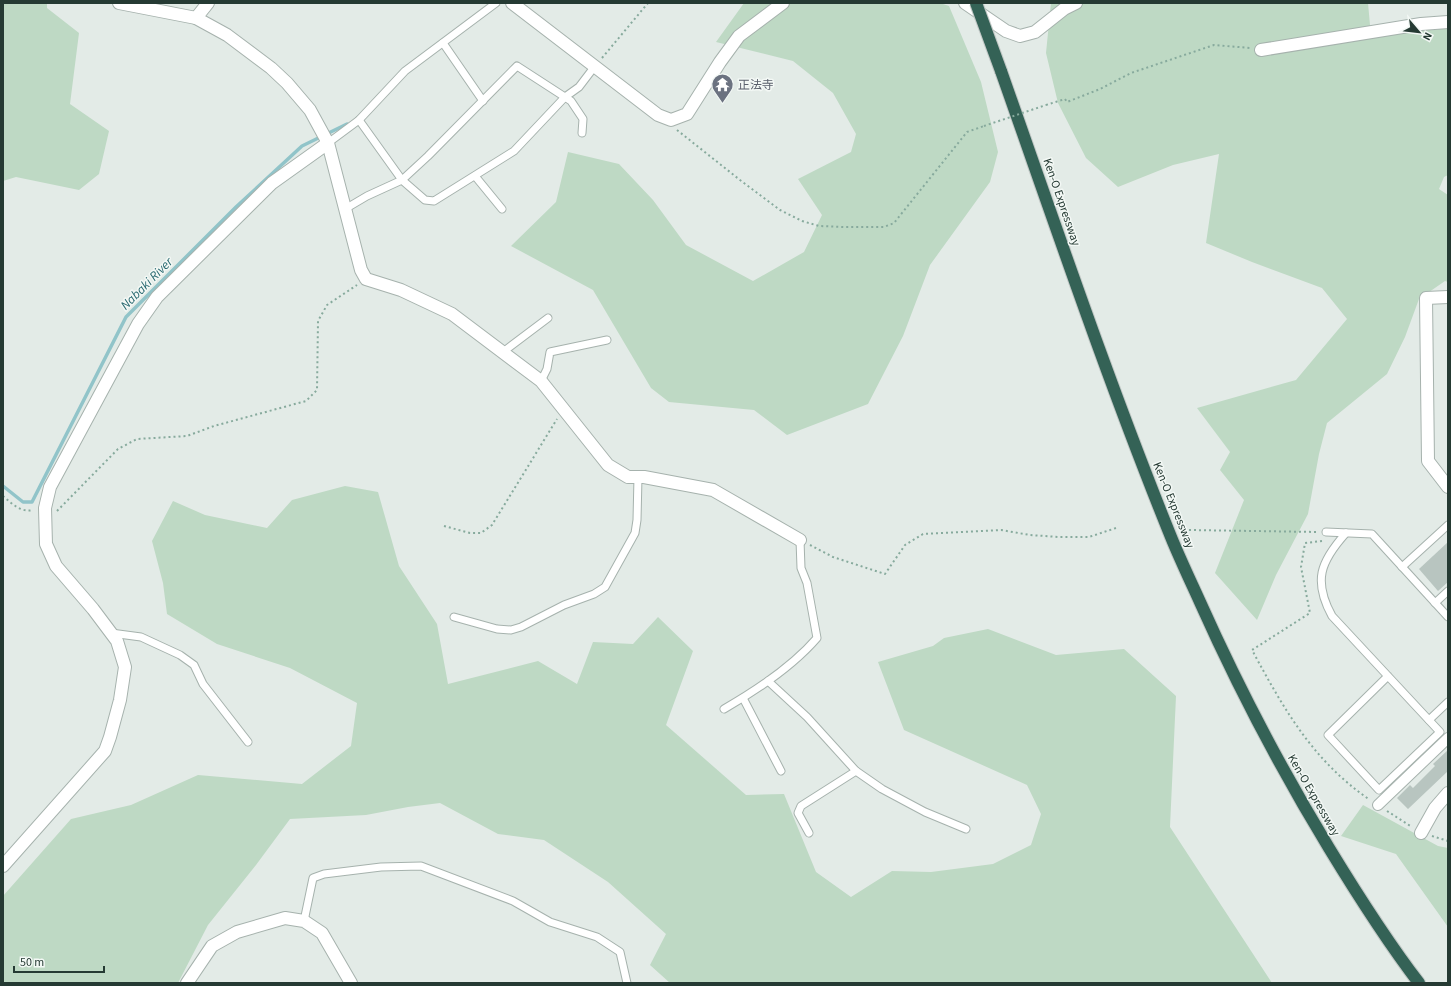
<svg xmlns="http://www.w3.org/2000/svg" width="1451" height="986" font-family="'Source Sans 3','Noto Sans JP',sans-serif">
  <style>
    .green { fill: #bed9c4 }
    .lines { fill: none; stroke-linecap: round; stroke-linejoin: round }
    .stream { stroke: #91c4c9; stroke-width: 3.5 }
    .building { fill: #b8c5c0 }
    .service-casing { stroke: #a6b2ad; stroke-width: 9 }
    .pedestrian-casing { stroke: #a6b2ad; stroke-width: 12 }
    .minor-casing { stroke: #a6b2ad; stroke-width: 14 }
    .tertiary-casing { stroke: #a6b2ad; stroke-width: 14 }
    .motorway-casing { stroke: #c2c8c6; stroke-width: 14 }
    .path { stroke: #87aa9d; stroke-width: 2; stroke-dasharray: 2 3; stroke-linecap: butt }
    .service { stroke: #fff; stroke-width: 7 }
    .pedestrian { stroke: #fff; stroke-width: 10 }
    .minor { stroke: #fff; stroke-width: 12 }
    .tertiary { stroke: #fff; stroke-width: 12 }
    .motorway { stroke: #346256; stroke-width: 12 }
    .motorway-bridge-casing { stroke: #c2c8c6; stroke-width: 14; stroke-linecap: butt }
    .path-bridge { stroke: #87aa9d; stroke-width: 2; stroke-dasharray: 2 3; stroke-linecap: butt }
    .motorway-bridge { stroke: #346256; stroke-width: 12 }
    .labels { text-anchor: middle; stroke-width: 3; stroke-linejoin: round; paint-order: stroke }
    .worship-label { font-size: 12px; fill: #5b616d; stroke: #f3f8f5; text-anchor: start }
    .street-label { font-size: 12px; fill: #253a33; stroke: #f3f8f5 }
    .water-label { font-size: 13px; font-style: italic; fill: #26676e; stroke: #f3f8f5 }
  </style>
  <rect width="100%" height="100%" fill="#e3ebe7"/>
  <g class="green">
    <polygon points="3,3 47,3 47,8 79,33 70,104 109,131 99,174 79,190 16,177 3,181"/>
    <polygon points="744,3 940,3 949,6 981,82 998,152 990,182 930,265 903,336 868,404 787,435 754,410 669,402 651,388 593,290 511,246 556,202 568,152 619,164 653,200 686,245 753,281 804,252 822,215 798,179 851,152 856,134 833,93 793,61 716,42"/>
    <polygon points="1051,3 1368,3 1371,36 1448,28 1448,175 1444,177 1439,189 1448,195 1448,282 1445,281 1419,299 1405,337 1387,374 1327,423 1319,454 1308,514 1276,575 1257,620 1215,573 1244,500 1220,470 1230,452 1197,408 1296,380 1347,319 1322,288 1252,262 1206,243 1219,154 1173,165 1118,187 1086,158 1058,103 1046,53"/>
    <polygon points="345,486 378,492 399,566 437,624 448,684 538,661 577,684 593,642 633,644 658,617 693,651 666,725 746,795 784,794 816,872 851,897 892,871 931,872 993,864 1031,845 1041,814 1027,785 904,730 878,662 933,646 944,638 988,629 1056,655 1124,649 1176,696 1170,827 1272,983 670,983 650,965 666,934 608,882 544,840 498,834 440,803 408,807 366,815 290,819 256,865 208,925 178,983 3,983 3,896 71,819 131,805 198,775 302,784 351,746 357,703 290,668 217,644 167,614 163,583 152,541 173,501 205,515 267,528 292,500"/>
    <polygon points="1363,805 1438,846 1448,848 1448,927 1396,854 1341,836"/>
  </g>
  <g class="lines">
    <polyline class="stream" points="3,486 23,502 32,502 126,317 236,207 302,146 347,124"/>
  </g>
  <g class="building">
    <polygon points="1448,542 1448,582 1438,591 1419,569"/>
    <polygon points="1448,750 1448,771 1408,809 1397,798 1410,785 1413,788 1435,766 1433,764"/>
  </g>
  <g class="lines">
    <defs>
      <g id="service">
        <polyline points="443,43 483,101"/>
        <polyline points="359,120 402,180 425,200 434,201 514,151 565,97 579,87 595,66"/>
        <polyline points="328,143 359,120 405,71 496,3"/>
        <polyline points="475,176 502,209"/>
        <polyline points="345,209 367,196 402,180 428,156 517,66 571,101 583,119 582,133"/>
        <polyline points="503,352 548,318"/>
        <polyline points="541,381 547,369 550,352 607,340"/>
        <polyline points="1326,532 1372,534 1448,617"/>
        <path d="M 1346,533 C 1320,562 1313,581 1332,616 L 1440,732 L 1379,790 L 1328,735 L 1388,676"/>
        <polyline points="1402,567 1448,525"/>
        <polyline points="1435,603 1448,591"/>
        <polyline points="454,617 497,629 511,630 521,627 564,605 594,594 605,587 635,533 637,520 638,477"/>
        <polyline points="111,633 141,637 180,655 194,665 203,684 248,742"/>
        <polyline points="768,681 807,717 856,771 882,789 925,812 966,829"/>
        <polyline points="743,698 781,771"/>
        <path d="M 724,709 C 757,690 792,667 817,638 L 807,583 L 801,568 L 800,540"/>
        <polyline points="1429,720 1448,702"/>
        <polyline points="809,833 798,813 801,806 856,771"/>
        <polyline points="304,921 313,878 324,874 381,867 421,866 513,901 550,922 597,937 620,952 627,983"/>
      </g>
      <polyline id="pedestrian" points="1378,805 1448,738"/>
      <g id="minor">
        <polyline points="208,3 196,18 227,35 271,68 287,83 310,110 328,143 361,270 366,279 401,290 452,314 541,381 608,465 628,477 644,477 713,490 800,540"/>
        <polyline points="512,3 658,115 671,120 687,114 720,62 739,36 783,3"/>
        <polyline points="965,3 1006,31 1020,36 1035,32 1064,9 1076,3"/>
        <polyline points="1261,50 1421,24 1448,22"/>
        <polyline points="1448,297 1426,298 1428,461 1448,487"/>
        <polyline points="1421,833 1435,808 1448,793"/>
        <polyline points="3,866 105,751 110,737 120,700 125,667 117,641 93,609 56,566 46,544 45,508 50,487 138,324 157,297 272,183 328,143"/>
        <polyline points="187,983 212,946 237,932 285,918 304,921 322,933 351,983"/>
      </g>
      <polyline id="tertiary" points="119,3 196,18"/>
      <path id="motorway" d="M 1001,71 C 1056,227 1109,384 1171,537 C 1180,559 1190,580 1200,602 C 1238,687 1281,769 1329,848 C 1357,894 1386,940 1419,983"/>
    </defs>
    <use href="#service" class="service-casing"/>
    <use href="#pedestrian" class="pedestrian-casing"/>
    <use href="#minor" class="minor-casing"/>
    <use href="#tertiary" class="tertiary-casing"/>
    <use href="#motorway" class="motorway-casing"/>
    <g class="path">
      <polyline points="602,58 648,3"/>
      <polyline points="1046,105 1065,99 1067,102 1100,89 1131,73 1214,45 1250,48"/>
      <polyline points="677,130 740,180 780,210 802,221 819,226 844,227 884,227 894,223 967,132 984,126"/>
      <path d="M 3,496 C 11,503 21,513 33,510"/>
      <polyline points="57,511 118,449 137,439 187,436 214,426 306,401 317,390 318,321 327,305 357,285"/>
      <polyline points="444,526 470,533 481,533 492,525 557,419"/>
      <polyline points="1189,530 1317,532"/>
      <path d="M 1322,541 L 1305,543 L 1301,567 L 1310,613 L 1252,650 C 1284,709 1312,760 1370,800"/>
      <polyline points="810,545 833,557 885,574 905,545 923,534 1001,530 1030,535 1059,537 1089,537 1116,528"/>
      <polyline points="1387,811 1412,827"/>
      <polyline points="1432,836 1448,841"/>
    </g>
    <use href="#service" class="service"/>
    <use href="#pedestrian" class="pedestrian"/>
    <use href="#minor" class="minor"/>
    <use href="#tertiary" class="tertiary"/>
    <use href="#motorway" class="motorway"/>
    <defs>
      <polyline id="motorway-bridge" points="976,3 1001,71"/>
    </defs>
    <use href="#motorway-bridge" class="motorway-bridge-casing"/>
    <polyline class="path-bridge" points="984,126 1046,105"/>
    <use href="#motorway-bridge" class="motorway-bridge"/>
  </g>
  <defs>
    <symbol id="temple-pin" viewBox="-11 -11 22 30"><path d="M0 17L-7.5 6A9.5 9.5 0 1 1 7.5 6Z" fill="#6b7280" stroke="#f3f8f5"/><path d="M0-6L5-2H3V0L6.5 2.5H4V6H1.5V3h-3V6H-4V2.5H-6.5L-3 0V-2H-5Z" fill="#fff"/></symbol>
  </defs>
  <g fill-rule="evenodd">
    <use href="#temple-pin" x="710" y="72" width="25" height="34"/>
  </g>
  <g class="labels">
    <g class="worship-label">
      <text x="738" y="89">正法寺</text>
    </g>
    <g class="street-label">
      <text transform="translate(1062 202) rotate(71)" y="4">Ken-O Expressway</text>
      <text transform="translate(1174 505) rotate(68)" y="4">Ken-O Expressway</text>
      <text transform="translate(1314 795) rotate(60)" y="4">Ken-O Expressway</text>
    </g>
    <g class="water-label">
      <text transform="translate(146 283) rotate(-45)" y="5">Nabaki River</text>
    </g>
  </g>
  <rect width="1451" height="986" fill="none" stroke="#253a33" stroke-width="8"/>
  <g transform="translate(1419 32) rotate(118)" stroke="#f3f8f5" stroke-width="3" paint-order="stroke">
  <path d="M0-3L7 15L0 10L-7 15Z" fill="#253a33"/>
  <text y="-6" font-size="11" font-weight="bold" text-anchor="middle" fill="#253a33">N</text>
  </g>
  <path d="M14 966v6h90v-6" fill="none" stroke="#253a33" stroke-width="2"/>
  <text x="20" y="966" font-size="12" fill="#253a33" stroke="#f3f8f5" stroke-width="3" paint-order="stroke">50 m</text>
</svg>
